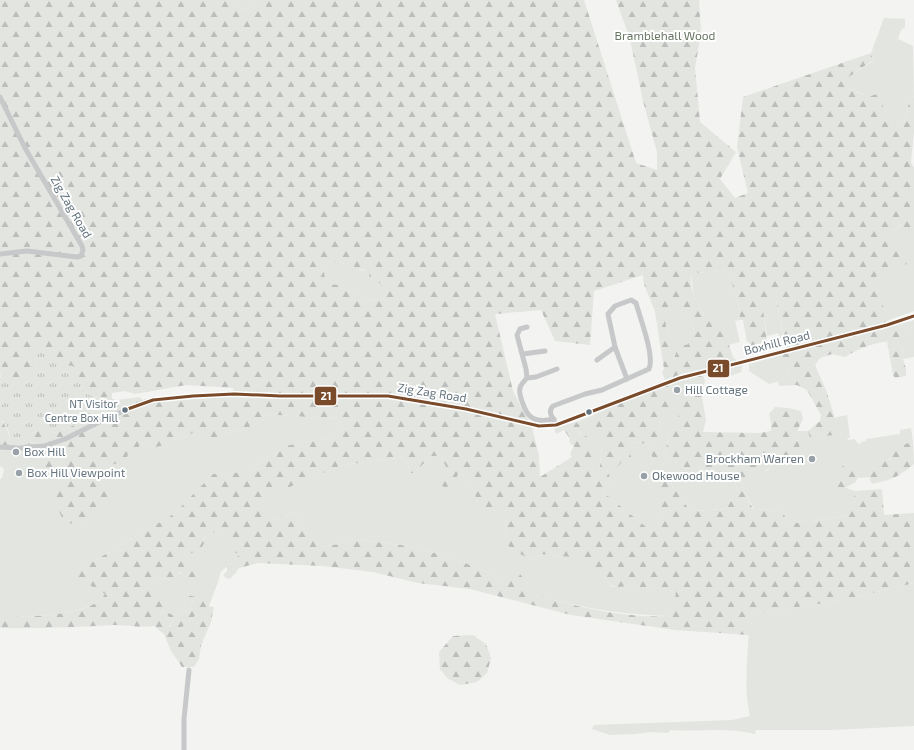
<svg xmlns="http://www.w3.org/2000/svg" width="914" height="750" font-family="'Exo 2',sans-serif">
  <style>
    .green { fill: #e2e5e0 }
    .forest { fill: url(#forest-firs); fill-rule: evenodd }
    .park { fill: url(#park-tufts) }
    .lines { fill: none; stroke-linecap: round; stroke-linejoin: round }
    .minor { stroke: #c7c8c9; stroke-width: 5 }
    .bus-1-casing { stroke: #fff; stroke-width: 6 }
    .bus-1 { stroke: #7a4b2a; stroke-width: 3 }
    .poi-dot { fill: #97a1a7; stroke: #fff; stroke-width: 1.5 }
    .bus-dot { fill: #65757f; stroke: #fff; stroke-width: 1.5 }
    .labels { text-anchor: middle; stroke-width: 4; stroke-linejoin: round; paint-order: stroke }
    .bus-label { font-size: 11px; fill: #65757f; stroke: #fff; text-anchor: end }
    .park-label { font-size: 12px; fill: #687663; stroke: #fff }
    .street-label { font-size: 12px; fill: #65757f; stroke: #fff }
    .poi-label { font-size: 12px; fill: #65757f; stroke: #fff; text-anchor: start }
    .line-badge { stroke: #fff; stroke-width: 1.5 }
    .badge-label { font-size: 11px; text-anchor: middle; font-weight: bold; fill: #fff }
  </style>
  <defs>
    <pattern id="forest-firs" width="22" height="20" patternUnits="userSpaceOnUse"><rect width="22" height="20" fill="#e2e5e0"/><path d="M5 1l3.5 6h-7zM16 11l3.5 6h-7z" fill="#bbbebb"/></pattern>
    <pattern id="park-tufts" width="24" height="20" patternUnits="userSpaceOnUse"><rect width="24" height="20" fill="#e2e5e0"/><path d="M3 7l-1-3M5 7V3M7 7l1-3M15 17l-1-3M17 17v-4M19 17l1-3" fill="none" stroke="#bbbebb"/></pattern>
  </defs>
  <rect width="100%" height="100%" fill="#f3f3f1"/>
  <g class="green">
    <polygon points="236,0 256,0 253,7 242,11"/>
    <path d="M 884,18 L 905,19 L 905,27 L 901,30 L 898,39 L 913,46 L 914,97 L 911,95 L 903,127 C 876,121 884,115 868,98 C 863,93 852,90 846,87 L 842,81 L 873,61 L 871,53 Z"/>
    <polygon points="914,220 914,311 886,321 876,276 886,271 890,231"/>
    <path d="M 324,261 L 338,262 L 347,265 L 349,261 L 353,262 L 360,270 L 369,272 L 384,287 L 383,297 C 373,304 365,300 358,291 L 342,290 L 338,285 L 330,284 L 325,277 L 322,266 Z"/>
    <polygon points="728,271 739,305 740,320 735,321 740,342 728,345 720,318 706,318 694,299 691,273"/>
    <polygon points="766,300 776,300 784,338 780,339 778,333 767,336 763,309"/>
    <path d="M 673,308 L 677,312 L 688,315 C 701,336 688,343 674,359 L 671,355 C 670,346 667,339 667,330 L 659,321 L 657,324 L 655,312 Z"/>
    <polygon points="914,320 914,357 903,359 902,342 907,335 901,324"/>
    <polygon points="781,355 790,378 769,384 749,371 749,364"/>
    <polygon points="690,377 693,387 687,392 676,429 669,432 665,455 683,467 698,467 726,478 734,478 737,490 726,509 690,511 670,482 657,496 663,522 651,531 603,492 612,485 607,469 627,443 636,442 646,444 653,458 659,454 654,445 663,438 660,425 662,414 670,409 670,384"/>
    <path d="M 264,414 L 338,419 L 339,435 L 285,446 L 246,472 L 213,474 L 174,514 L 77,571 L 106,594 C 89,617 27,617 0,617 L 0,479 L 2,478 L 4,469 L 0,466 L 0,448 L 20,450 L 41,449 L 44,474 L 52,475 L 52,493 L 67,524 L 87,520 L 100,477 L 100,469 L 107,465 L 126,461 L 128,454 L 140,444 L 144,443 L 156,447 L 165,445 L 172,439 L 188,436 L 195,431 L 202,432 L 220,438 L 227,433 L 249,427 L 265,419 Z"/>
    <path d="M 847,415 L 850,438 L 847,438 L 848,440 L 855,439 L 856,442 L 858,442 L 858,444 L 861,444 L 861,442 L 866,441 L 866,439 L 900,434 L 900,430 L 911,428 L 913,443 L 909,443 C 899,456 888,461 873,466 L 869,477 L 857,478 L 858,475 L 838,474 C 842,487 844,488 856,491 L 847,516 L 789,524 L 782,511 L 754,509 L 743,489 L 741,482 L 768,470 L 774,462 L 790,461 L 795,453 L 800,449 L 797,431 L 808,431 L 810,438 L 834,435 L 834,418 Z"/>
    <polygon points="591,416 596,427 596,438 602,442 600,467 596,482 590,474 595,462 577,429 579,426 576,422"/>
    <path d="M 431,456 L 441,456 L 448,471 L 465,476 L 472,487 L 480,509 L 500,505 C 509,518 503,533 508,545 C 511,550 526,557 532,560 L 541,554 L 582,558 L 608,581 L 611,586 L 618,587 L 632,586 L 677,591 L 673,616 C 621,615 581,608 532,594 L 532,589 L 520,574 L 512,574 L 502,580 L 483,570 L 447,556 L 401,545 L 360,540 L 323,547 L 304,530 L 295,513 L 274,519 L 255,501 L 342,465 L 405,457 L 409,469 L 417,470 Z"/>
    <path d="M 218,532 L 226,541 L 240,541 L 242,547 C 238,558 231,564 221,571 L 218,582 L 209,606 L 207,606 L 204,600 C 198,600 195,595 189,596 L 193,600 L 190,610 L 185,612 L 184,614 L 173,615 L 162,610 L 153,587 L 156,579 L 163,578 L 170,580 L 176,575 L 181,573 L 182,557 L 190,553 L 210,533 Z"/>
    <path d="M 914,583 L 914,726 L 831,730 L 756,730 L 755,734 C 728,727 699,732 671,730 L 668,733 L 650,732 L 635,734 L 610,735 L 592,729 L 594,725 L 732,720 L 750,716 C 742,682 750,648 749,614 L 839,601 Z"/>
    <polygon points="162,611 174,621 168,627 157,617"/>
    <polygon points="197,614 200,616 203,621 193,633 186,631 182,627"/>
  </g>
  <g class="forest">
    <path d="M 0,0 L 236,0 L 242,11 L 253,7 L 256,0 L 584,0 L 636,163 L 657,170 L 657,152 L 643,101 L 630,39 L 616,0 L 699,0 L 701,33 L 695,68 L 700,122 L 736,152 L 720,179 L 735,198 L 748,193 L 737,147 L 743,97 L 871,53 L 873,60 L 843,81 L 846,87 L 868,97 L 883,92 L 883,119 L 892,124 L 903,127 L 911,95 L 914,97 L 914,131 L 911,162 L 914,168 L 914,237 L 906,233 L 902,225 L 890,231 L 907,264 L 876,276 L 888,327 L 901,324 L 907,335 L 906,339 L 902,342 L 903,359 L 906,369 L 906,376 L 895,378 L 893,375 L 887,341 C 872,344 859,348 845,357 L 832,354 L 820,358 L 815,365 L 826,390 L 834,415 L 834,435 L 810,438 L 808,431 L 820,421 L 821,415 L 807,390 L 797,385 L 779,386 L 778,381 L 790,378 L 781,355 L 787,350 L 776,300 L 766,301 L 763,309 L 768,351 L 751,355 L 749,342 L 747,342 L 743,320 L 740,320 L 739,305 L 728,271 L 691,273 C 690,292 695,302 706,318 L 720,318 L 733,357 L 742,365 L 741,372 C 727,377 717,383 703,374 L 705,382 L 701,392 L 706,420 L 703,432 L 759,433 L 771,431 L 771,422 L 769,414 L 775,407 L 788,408 L 801,411 L 803,419 L 797,431 L 800,449 L 795,453 L 790,461 L 774,462 C 772,470 750,478 741,482 L 743,489 L 753,509 L 782,511 L 789,524 L 847,516 L 856,491 L 882,489 L 884,515 L 914,513 L 914,583 L 839,601 L 749,614 L 749,635 L 675,630 L 571,615 L 470,589 L 418,583 L 373,572 L 323,566 L 258,563 L 239,568 L 230,579 L 226,578 L 223,575 L 227,571 L 227,567 L 239,555 L 237,553 L 233,552 L 232,549 L 235,547 L 239,548 L 242,547 L 240,541 L 226,541 L 218,532 L 210,533 L 203,539 L 204,543 L 201,549 L 182,557 L 182,561 L 185,566 C 181,573 176,575 170,580 L 163,578 L 156,579 L 153,587 L 164,606 L 162,610 L 173,615 L 183,614 L 185,612 L 190,610 L 193,601 L 188,599 L 189,596 C 195,595 198,600 204,600 L 207,606 L 214,607 L 211,622 L 201,645 L 199,659 L 194,667 L 182,667 L 171,651 L 164,634 L 154,626 C 141,628 128,625 114,625 C 76,627 38,629 0,628 L 0,617 C 25,617 92,617 105,594 L 78,578 L 77,571 L 174,514 L 213,474 L 246,472 L 285,446 L 339,435 L 338,419 L 264,414 L 265,419 L 249,427 L 227,433 L 220,438 L 211,440 L 203,438 L 202,432 L 195,431 L 188,436 L 172,439 L 165,445 L 156,447 L 144,443 L 140,444 L 137,451 L 128,454 L 126,462 L 107,465 L 100,469 L 100,477 L 112,487 C 106,513 93,521 67,524 L 62,518 L 52,493 L 52,475 L 37,472 L 36,459 L 42,454 L 41,446 L 35,446 L 30,440 L 30,434 L 37,431 L 44,430 L 56,433 L 99,414 L 107,413 L 99,407 L 98,398 L 82,392 L 81,380 L 32,366 L 21,378 L 5,392 L 5,400 L 3,404 L 0,405 L 0,378 L 1,376 L 0,374 ZM 324,261 L 338,262 L 348,265 L 349,261 L 353,262 L 354,267 L 369,272 L 370,279 L 376,279 L 383,287 L 383,297 C 373,304 365,300 358,291 L 342,290 L 338,285 L 330,284 L 325,277 L 322,266 ZM 643,275 C 642,284 652,302 655,312 L 673,308 L 677,312 L 688,315 C 696,329 695,331 687,345 L 679,344 L 674,359 L 671,355 L 670,345 L 668,339 L 665,320 L 662,318 L 657,324 L 664,369 L 662,372 L 665,380 L 687,372 L 693,387 L 680,397 L 678,420 L 676,429 L 669,432 L 665,455 L 683,467 L 698,467 L 726,478 L 734,478 L 737,490 L 726,509 L 690,511 L 670,482 L 659,482 L 657,496 L 663,522 L 651,531 L 603,492 L 612,485 L 607,469 C 616,469 619,467 623,459 L 631,457 L 627,443 L 636,442 L 646,444 L 653,458 L 658,458 L 659,454 L 654,445 L 663,438 L 660,425 L 663,414 L 670,409 L 670,384 L 621,402 L 591,416 L 596,427 L 596,438 L 602,443 L 600,467 L 596,482 L 590,474 L 595,462 L 596,445 L 586,436 L 580,436 L 577,429 L 580,426 L 576,422 L 554,428 L 556,434 L 564,430 L 569,437 L 570,443 L 574,446 L 570,453 L 572,457 L 540,477 L 539,456 L 532,427 L 513,391 L 495,314 L 541,310 L 555,341 L 590,345 L 594,291 ZM 186,385 L 233,388 L 234,393 L 143,401 L 140,397 L 117,400 L 112,399 L 112,393 L 125,391 L 135,394 ZM 431,456 L 441,456 L 448,471 L 440,474 L 437,482 L 444,487 L 453,486 L 458,474 L 465,476 L 472,487 L 480,509 L 494,512 L 500,506 C 509,518 503,533 508,545 C 511,550 526,557 532,560 L 541,554 L 581,558 L 608,581 L 611,585 L 618,587 L 632,586 L 676,591 L 673,616 C 625,619 578,607 532,594 L 532,589 L 520,574 L 512,574 L 502,580 L 483,570 L 447,556 L 401,545 L 360,540 L 323,547 L 304,530 L 295,513 L 274,519 L 256,501 L 342,465 L 405,457 L 411,473 L 416,473 L 417,470 ZM 162,611 L 174,621 L 169,627 L 157,617 ZM 197,614 L 200,616 L 202,621 L 193,633 L 190,631 L 186,631 L 182,627 Z"/>
    <path d="M 0,418 C 6,426 9,432 10,442 L 8,445 L 0,445 Z"/>
    <path d="M 909,443 L 913,443 L 914,464 C 899,477 891,480 872,484 L 869,477 L 873,466 L 884,460 L 891,460 L 892,453 L 897,450 L 902,451 L 902,445 Z"/>
    <polygon points="846,465 856,467 858,475 856,482 845,488 841,493 836,490 840,482 838,474 839,468"/>
    <polygon points="191,571 196,572 197,577 195,581 196,584 192,591 192,588 187,585 185,579"/>
    <polygon points="473,635 486,644 491,658 487,673 477,682 460,685 447,678 440,669 439,652 453,636"/>
  </g>
  <path class="park" d="M 50,349 L 56,361 L 62,360 L 66,365 L 73,366 L 81,380 L 82,392 L 98,398 L 99,407 L 108,410 L 107,413 L 99,414 L 56,433 C 47,431 39,429 30,434 L 30,440 L 34,445 L 8,445 L 10,442 L 9,433 L 6,425 L 0,418 L 0,405 L 3,404 C 7,396 5,391 1,384 L 5,377 L 18,380 L 32,366 L 33,352 Z"/>
  <g class="lines">
    <g class="minor">
      <polyline points="0,97 25,148 82,246 83,250 81,256 77,257 27,251 0,254"/>
      <path d="M 527,327 L 520,329 L 517,335 L 526,369 L 527,378 C 524,381 521,384 520,388 C 518,394 526,414 531,417 C 538,422 546,421 554,419"/>
      <polyline points="523,354 545,351"/>
      <polyline points="597,360 615,347 627,379"/>
      <polyline points="527,378 536,377 557,369"/>
      <path d="M 556,425 C 553,418 547,412 553,406 L 585,394 L 602,390 L 649,369 C 655,356 640,318 636,303 L 631,300 L 615,306 L 608,314 L 615,347"/>
      <polyline points="0,447 19,448 44,446 65,439 105,419 142,403 153,400 193,396 234,394 280,396 388,396 466,409 539,426 556,425 680,378 887,325 914,316"/>
      <polyline points="184,750 184,719 189,670"/>
    </g>
    <defs>
      <polyline id="bus-1" points="125,410 153,400 193,396 234,394 280,396 388,396 466,409 539,426 556,425 680,378 887,325 914,316"/>
    </defs>
    <use href="#bus-1" class="bus-1-casing"/>
    <use href="#bus-1" class="bus-1"/>
  </g>
  <g class="poi-dot">
    <circle cx="677" cy="390" r="4"/>
    <circle cx="16" cy="452" r="4"/>
    <circle cx="812" cy="459" r="4"/>
    <circle cx="19" cy="473" r="4"/>
    <circle cx="644" cy="476" r="4"/>
  </g>
  <g class="bus-dot">
    <circle cx="125" cy="410" r="3.5"/>
    <circle cx="589" cy="412" r="3.5"/>
  </g>
  <g class="labels">
    <g class="bus-label">
      <text x="118" y="408">NT Visitor<tspan x="118" dy="14">Centre Box Hill</tspan></text>
    </g>
    <g class="park-label">
      <text x="665" y="40">Bramblehall Wood</text>
    </g>
    <g class="street-label">
      <text transform="translate(71 207) rotate(60)" y="4">Zig Zag Road</text>
      <text transform="translate(777 343) rotate(-14)" y="4">Boxhill Road</text>
      <text transform="translate(432 393) rotate(9)" y="4">Zig Zag Road</text>
    </g>
    <g class="poi-label">
      <text x="685" y="394">Hill Cottage</text>
      <text x="24" y="456">Box Hill</text>
      <text x="804" y="463" text-anchor="end">Brockham Warren</text>
      <text x="27" y="477">Box Hill Viewpoint</text>
      <text x="652" y="480">Okewood House</text>
    </g>
  </g>
  <g class="line-badge">
    <rect x="707" y="359" width="23" height="19" rx="4" fill="#7a4b2a"/>
    <rect x="314" y="386" width="23" height="20" rx="4" fill="#7a4b2a"/>
  </g>
  <g class="badge-label">
    <text x="718" y="372">21</text>
    <text x="326" y="400">21</text>
  </g>
</svg>
